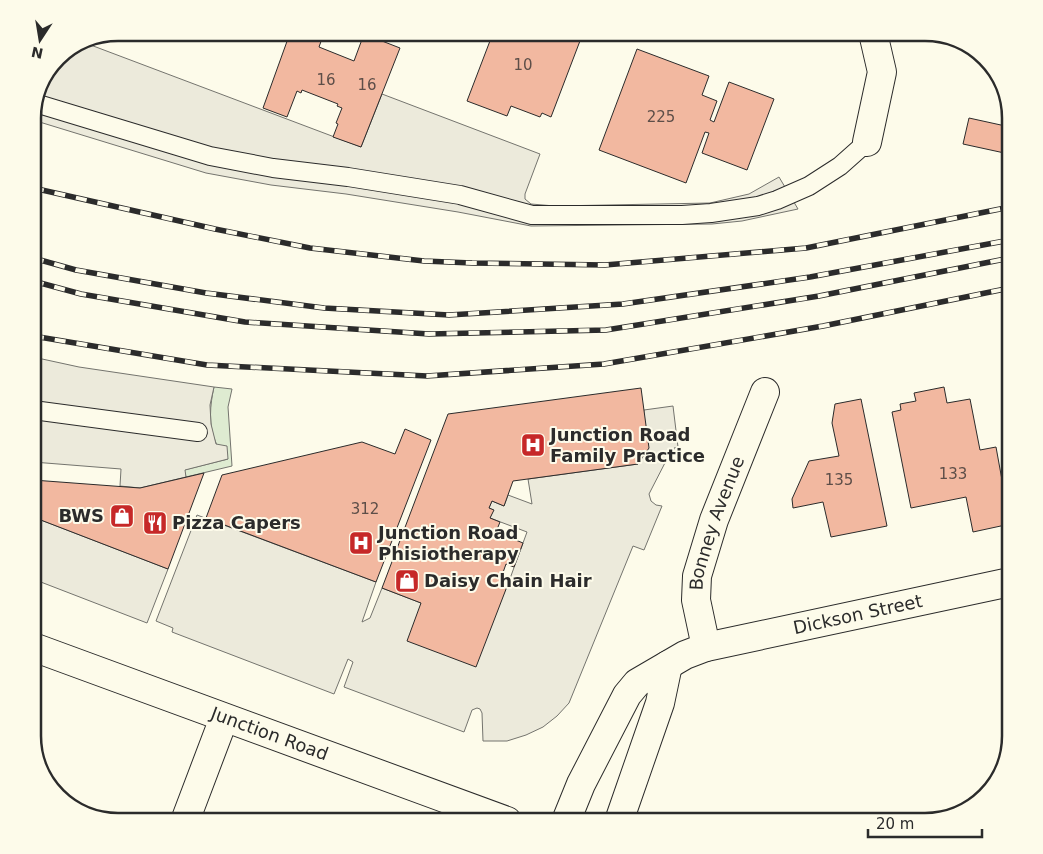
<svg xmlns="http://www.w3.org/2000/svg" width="1043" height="854" font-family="'DejaVu Sans',sans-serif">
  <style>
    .green { fill: #deebd1; stroke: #74746e }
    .parking { fill: #eceadb; stroke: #74746e }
    .building { fill: #f2b8a0; stroke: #2b2b2b }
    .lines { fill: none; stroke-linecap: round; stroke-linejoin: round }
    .lane-casing { stroke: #2b2b2b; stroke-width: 20 }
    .street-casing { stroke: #2b2b2b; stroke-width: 30 }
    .primary-casing { stroke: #2b2b2b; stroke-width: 30 }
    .lane { stroke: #fdfbea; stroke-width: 18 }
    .street { stroke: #fdfbea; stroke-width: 28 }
    .primary { stroke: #fdfbea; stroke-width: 28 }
    .rail-casing { stroke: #2b2b2b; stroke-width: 5.5 }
    .rail { stroke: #fdfbea; stroke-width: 4; stroke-dasharray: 11; stroke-linecap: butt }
    .labels { text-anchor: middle; stroke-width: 4; stroke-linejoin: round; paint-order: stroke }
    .number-label { font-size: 15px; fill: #5d4e48 }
    .poi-label { font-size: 18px; font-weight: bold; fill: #2b2b2b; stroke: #fdfbea; text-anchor: start }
    .street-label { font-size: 18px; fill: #2b2b2b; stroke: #fdfbea }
    .rim { fill: none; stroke: #2b2b2b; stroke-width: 2.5 }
  </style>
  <rect width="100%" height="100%" fill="#fdfbea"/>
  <path class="green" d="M 214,387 L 232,389 L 228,407 L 232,466 L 186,477 L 184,470 L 228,459 C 224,454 218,449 216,443 C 208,425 210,405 214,387 Z"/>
  <g class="parking">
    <polygon points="88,44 361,147 382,94 540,154 525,194 525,199 531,204 555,206 710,203 749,194 779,177 798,209 742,221 712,224 531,226 458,212 346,194 271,185 206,173 33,120 33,112 41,81 62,54"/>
    <polygon points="33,357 79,367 214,387 210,405 211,424 216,444 227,446 228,459 185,470 186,477 140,488 120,486 121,469 33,462"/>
    <polygon points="673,406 678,447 674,448 673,454 668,457 649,494 651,501 656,505 662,506 644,550 633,546 569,703 557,716 543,727 526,735 507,741 483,741 482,713 480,709 477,708 472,710 464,732 344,687 353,662 348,659 334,694 172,632 173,628 156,621 197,515 376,582 362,622 370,618 382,588 421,603 508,584 527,532 490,518 493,510 489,508 492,501 504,506 508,495 532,504 528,479 638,464 644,410"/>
    <polygon points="33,517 168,569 147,623 33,579"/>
  </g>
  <g class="building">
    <polygon points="290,33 324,33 319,47 354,61 364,34 400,48 361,147 333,137 338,124 336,123 342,108 337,106 338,104 302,90 301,93 297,91 287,117 263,108"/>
    <polygon points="493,33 583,33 551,117 542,113 540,117 511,106 507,116 467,101"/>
    <polygon points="637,49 709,76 702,95 717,101 710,120 714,122 729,82 774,99 747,170 702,153 709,133 705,132 686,183 599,150"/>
    <polygon points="969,118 1010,127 1009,154 963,144"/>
    <polygon points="944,387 947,403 970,399 980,450 996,447 1010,524 973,532 966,497 911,508 892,412 901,410 900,404 916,401 914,393"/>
    <polygon points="641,388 649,448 638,464 513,481 504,506 492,501 489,508 494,510 490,518 500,522 496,532 523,543 514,567 506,564 500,581 508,584 476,667 407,641 421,603 382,588 448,414"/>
    <polygon points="1010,390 1010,431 1002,392"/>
    <polygon points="861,399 887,526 831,537 823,502 793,508 792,499 809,461 839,456 832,423 835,404"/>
    <polygon points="405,429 431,440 376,582 206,518 222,475 362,442 395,454"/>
    <polygon points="204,473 168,569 33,517 33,480 140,488"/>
  </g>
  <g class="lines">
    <defs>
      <g id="lane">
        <polyline points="35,103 210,156 273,168 348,177 460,195 532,215 682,215 711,213 758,206 777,200 809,186 840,166 867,142"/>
        <polyline points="33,410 198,432"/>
      </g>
      <g id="street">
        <polyline points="867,142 882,72 873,33"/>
        <path id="s1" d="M 706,647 L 696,600 L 697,576 L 714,520 L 765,392"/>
        <polyline points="185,821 224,718"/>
        <path id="s2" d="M 566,821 L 581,784 L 627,695 L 637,683 L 685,655 L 706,647 L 1010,582"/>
        <polyline points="619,821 660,703 668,665"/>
      </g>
      <g id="primary">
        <path id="s3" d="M 33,647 L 507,821"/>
      </g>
    </defs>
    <use href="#lane" class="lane-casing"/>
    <use href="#street" class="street-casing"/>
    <use href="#primary" class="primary-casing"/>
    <use href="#lane" class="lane"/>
    <use href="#street" class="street"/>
    <use href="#primary" class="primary"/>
    <defs>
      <g id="rail">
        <polyline points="33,188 215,229 310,248 424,261 472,263 605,265 806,248 1010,207"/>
        <polyline points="33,258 76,270 206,293 324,308 449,315 623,304 810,277 1010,240"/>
        <polyline points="33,281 81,294 245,322 429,334 606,330 819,296 1010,258"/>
        <polyline points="33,336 207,365 427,376 604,364 823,326 1010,288"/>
      </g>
    </defs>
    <use href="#rail" class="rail-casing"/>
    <use href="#rail" class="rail"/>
  </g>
  <defs>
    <symbol id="hospital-square" viewBox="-11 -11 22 22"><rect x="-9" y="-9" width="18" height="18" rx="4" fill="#c62828" stroke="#fdfbea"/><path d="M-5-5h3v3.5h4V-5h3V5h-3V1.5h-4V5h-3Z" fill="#fff"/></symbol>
    <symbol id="shop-square" viewBox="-11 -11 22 22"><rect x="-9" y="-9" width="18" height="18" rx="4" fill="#c62828" stroke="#fdfbea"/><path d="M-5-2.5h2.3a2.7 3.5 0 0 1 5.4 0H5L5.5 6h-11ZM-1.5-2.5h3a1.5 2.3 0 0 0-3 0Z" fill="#fff"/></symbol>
    <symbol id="restaurant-square" viewBox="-11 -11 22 22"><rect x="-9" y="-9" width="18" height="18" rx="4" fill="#c62828" stroke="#fdfbea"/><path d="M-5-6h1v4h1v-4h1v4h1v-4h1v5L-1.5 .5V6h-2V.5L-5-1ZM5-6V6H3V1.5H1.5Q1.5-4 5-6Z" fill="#fff"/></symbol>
  </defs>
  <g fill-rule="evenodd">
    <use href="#hospital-square" x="519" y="431" width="28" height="28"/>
    <use href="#shop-square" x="108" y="502" width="28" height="28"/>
    <use href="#restaurant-square" x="141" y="509" width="28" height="28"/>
    <use href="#hospital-square" x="347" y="529" width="28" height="28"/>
    <use href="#shop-square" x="393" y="567" width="28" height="28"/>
  </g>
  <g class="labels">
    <g class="number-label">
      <text x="523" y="70">10</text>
      <text x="326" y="85">16</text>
      <text x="367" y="90">16</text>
      <text x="661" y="122">225</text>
      <text x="953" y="479">133</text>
      <text x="839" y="485">135</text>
      <text x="365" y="514">312</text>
    </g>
    <g class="poi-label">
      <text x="550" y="441">Junction Road<tspan x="550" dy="21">Family Practice</tspan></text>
      <text x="104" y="522" text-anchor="end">BWS</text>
      <text x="172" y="529">Pizza Capers</text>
      <text x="378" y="539">Junction Road<tspan x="378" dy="21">Phisiotherapy</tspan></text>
      <text x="424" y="587">Daisy Chain Hair</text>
    </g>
    <g class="street-label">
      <text dy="6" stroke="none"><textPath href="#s1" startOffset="128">Bonney Avenue</textPath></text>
      <text dy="6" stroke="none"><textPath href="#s2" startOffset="389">Dickson Street</textPath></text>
      <text dy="6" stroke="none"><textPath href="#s3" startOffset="252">Junction Road</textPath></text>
    </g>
  </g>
  <path d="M0 0H1043V854H0ZM118 41H925A77 77 0 0 1 1002 118V736A77 77 0 0 1 925 813H118A77 77 0 0 1 41 736V118A77 77 0 0 1 118 41Z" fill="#fdfbea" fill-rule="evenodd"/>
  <path class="rim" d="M118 41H925A77 77 0 0 1 1002 118V736A77 77 0 0 1 925 813H118A77 77 0 0 1 41 736V118A77 77 0 0 1 118 41Z"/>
  <g transform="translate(40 40) rotate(192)" stroke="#fdfbea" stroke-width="4" paint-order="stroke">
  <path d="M0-4L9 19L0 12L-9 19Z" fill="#2b2b2b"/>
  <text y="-8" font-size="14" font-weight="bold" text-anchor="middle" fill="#2b2b2b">N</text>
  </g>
  <path d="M868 829v8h114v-8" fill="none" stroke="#2b2b2b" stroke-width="2.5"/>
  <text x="876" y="829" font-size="15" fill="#2b2b2b" stroke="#fdfbea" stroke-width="4" paint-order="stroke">20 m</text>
</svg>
